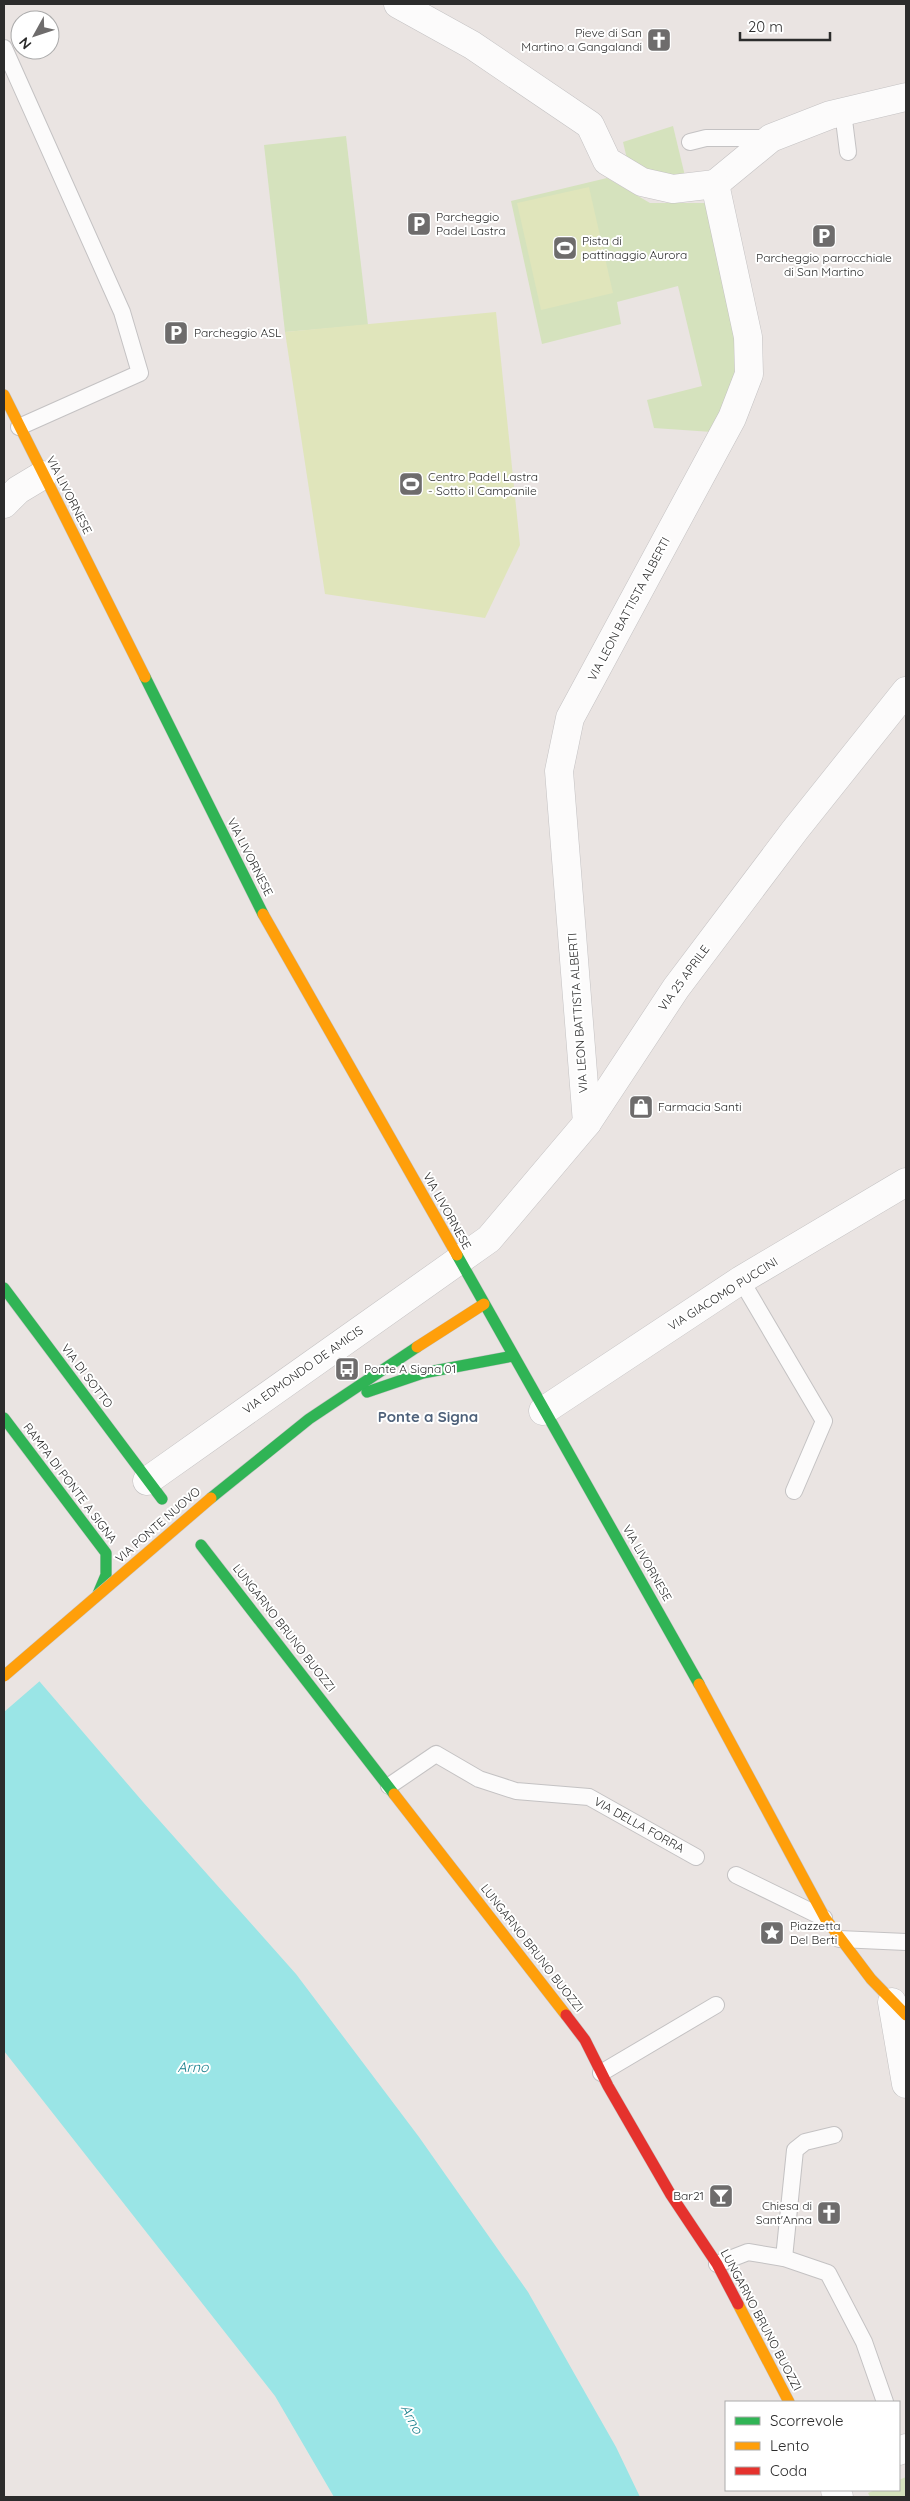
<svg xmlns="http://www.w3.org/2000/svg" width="910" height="2501" font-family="Quicksand,sans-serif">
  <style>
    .green { fill: #d5e2bd }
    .pitch { fill: #e0e5bb }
    .water { fill: #9ae5e6 }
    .pier { fill: #eae4e2 }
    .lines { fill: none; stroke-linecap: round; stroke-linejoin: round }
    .lane-casing { stroke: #c4c2c3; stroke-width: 18 }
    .street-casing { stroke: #c4c2c3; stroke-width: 29 }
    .fast-casing { stroke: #c4c2c3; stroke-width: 12 }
    .slow-casing { stroke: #c4c2c3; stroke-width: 12 }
    .jam-casing { stroke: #c4c2c3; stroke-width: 12 }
    .lane { stroke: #fcfbfb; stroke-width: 16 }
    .street { stroke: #fcfbfb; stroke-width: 28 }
    .fast { stroke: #30b455; stroke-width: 11 }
    .slow { stroke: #ff9f0a; stroke-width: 11 }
    .jam { stroke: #e5322d; stroke-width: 11 }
    .slow-bridge-casing { stroke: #c4c2c3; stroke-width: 12; stroke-linecap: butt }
    .slow-bridge { stroke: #ff9f0a; stroke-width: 11 }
    .labels { text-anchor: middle; stroke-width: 4; stroke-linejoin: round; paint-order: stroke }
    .poi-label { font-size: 12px; fill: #2c2c2c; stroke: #fff; text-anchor: start }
    .street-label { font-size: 12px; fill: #2c2c2c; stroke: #fff }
    .water-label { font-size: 14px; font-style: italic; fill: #157d8a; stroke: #fff }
    .quarter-label { font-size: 15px; font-weight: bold; fill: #4e617a; stroke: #fff }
  </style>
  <rect width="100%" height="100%" fill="#eae4e2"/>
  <g class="green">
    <polygon points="673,126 685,176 657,178 627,159 623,142"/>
    <polygon points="346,136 368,325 285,332 264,145"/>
    <polygon points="607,178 650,203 705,203 738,350 739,377 712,432 654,428 647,400 702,386 678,286 617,302 621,324 542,344 511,201"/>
    <polygon points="906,2477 906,2497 870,2497 868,2493 875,2490 899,2490 899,2480"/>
  </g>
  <g class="pitch">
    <polygon points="589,187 613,293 541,310 517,203"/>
    <polygon points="496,312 520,545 485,618 325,594 285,332"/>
  </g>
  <polygon class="water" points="4,1640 143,1802 296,1974 419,2137 528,2292 616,2447 640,2497 334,2497 275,2396 4,2051"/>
  <polygon class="pier" points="4,1638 41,1680 4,1712"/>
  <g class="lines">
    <defs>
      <g id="lane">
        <polyline points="4,48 122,312 140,373 19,427"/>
        <polyline points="843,112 848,152"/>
        <polyline points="690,142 706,138 771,138"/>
        <polyline points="741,1280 824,1421 794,1491"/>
        <polyline points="389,1786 436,1754 479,1779 516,1791 589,1797 696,1857"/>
        <polyline points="736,1875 824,1918"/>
        <polyline points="839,1939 906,1942"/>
        <polyline points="601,2073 716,2005"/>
        <polyline points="784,2258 795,2150 805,2142 834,2135"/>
        <polyline points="717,2264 748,2252 784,2258 828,2273 864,2342 885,2402"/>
      </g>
      <g id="street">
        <polyline points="398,4 472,45 590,125 607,161 642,182 673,189 715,184"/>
        <polyline points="715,184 771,138 830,115 906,97"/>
        <polyline points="4,504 18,490 43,475"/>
        <polyline points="587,1123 559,771 570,718 732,418 749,374 748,337 715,184"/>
        <polyline points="543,1411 741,1280 906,1182"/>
        <polyline points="147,1481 489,1239 587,1123 676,988 795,830 906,691"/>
        <polyline points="892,2002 906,2084"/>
        <polyline points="899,2451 906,2448"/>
        <polyline points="835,2490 839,2497"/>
      </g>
      <g id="fast">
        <polyline points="145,677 263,914"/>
        <polyline points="457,1255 699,1684"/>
        <polyline points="4,1288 162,1499"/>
        <polyline points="367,1392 423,1373 513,1356"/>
        <polyline points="4,1418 106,1553 106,1575 98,1594"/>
        <polyline points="211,1498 309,1419 417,1347"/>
        <polyline points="201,1545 394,1794"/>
      </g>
      <g id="slow">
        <polyline points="4,395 145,677"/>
        <polyline points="263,914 457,1255"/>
        <polyline points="417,1347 484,1304"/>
        <polyline points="699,1684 825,1918 871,1979 906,2015"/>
        <polyline points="394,1794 566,2015"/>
        <polyline points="738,2304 789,2402"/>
      </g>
      <polyline id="jam" points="566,2015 585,2040 608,2086 671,2195 717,2264 738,2304"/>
    </defs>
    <use href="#lane" class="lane-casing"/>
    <use href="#street" class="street-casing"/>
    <use href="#fast" class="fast-casing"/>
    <use href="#slow" class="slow-casing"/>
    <use href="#jam" class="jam-casing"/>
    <use href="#lane" class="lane"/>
    <use href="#street" class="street"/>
    <use href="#fast" class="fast"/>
    <use href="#slow" class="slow"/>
    <use href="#jam" class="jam"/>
    <defs>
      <polyline id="slow-bridge" points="4,1676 211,1498"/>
    </defs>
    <use href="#slow-bridge" class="slow-bridge-casing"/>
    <use href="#slow-bridge" class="slow-bridge"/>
  </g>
  <defs>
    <symbol id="church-square" viewBox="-11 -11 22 22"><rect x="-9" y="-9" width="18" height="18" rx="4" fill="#6e6c6c" stroke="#fff"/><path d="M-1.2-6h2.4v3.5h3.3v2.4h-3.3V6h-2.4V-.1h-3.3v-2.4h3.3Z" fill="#fff"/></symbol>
    <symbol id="parking-square" viewBox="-11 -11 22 22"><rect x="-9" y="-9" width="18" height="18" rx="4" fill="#6e6c6c" stroke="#fff"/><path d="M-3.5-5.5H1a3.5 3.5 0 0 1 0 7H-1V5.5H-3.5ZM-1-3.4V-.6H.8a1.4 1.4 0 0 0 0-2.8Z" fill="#fff"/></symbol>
    <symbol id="stadium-square" viewBox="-11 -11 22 22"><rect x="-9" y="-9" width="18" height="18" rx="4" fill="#6e6c6c" stroke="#fff"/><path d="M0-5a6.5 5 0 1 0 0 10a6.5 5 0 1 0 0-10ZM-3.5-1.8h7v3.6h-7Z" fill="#fff"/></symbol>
    <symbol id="shop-square" viewBox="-11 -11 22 22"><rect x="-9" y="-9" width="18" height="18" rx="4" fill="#6e6c6c" stroke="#fff"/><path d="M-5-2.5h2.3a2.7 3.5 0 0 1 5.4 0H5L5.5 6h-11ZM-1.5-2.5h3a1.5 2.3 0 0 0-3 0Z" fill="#fff"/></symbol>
    <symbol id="bus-square" viewBox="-11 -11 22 22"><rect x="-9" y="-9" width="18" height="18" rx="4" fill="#6e6c6c" stroke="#fff"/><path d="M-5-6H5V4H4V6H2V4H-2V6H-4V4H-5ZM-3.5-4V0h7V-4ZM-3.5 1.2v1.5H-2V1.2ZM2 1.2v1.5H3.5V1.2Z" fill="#fff"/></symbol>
    <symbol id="sight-square" viewBox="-11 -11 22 22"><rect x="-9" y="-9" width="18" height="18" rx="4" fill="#6e6c6c" stroke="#fff"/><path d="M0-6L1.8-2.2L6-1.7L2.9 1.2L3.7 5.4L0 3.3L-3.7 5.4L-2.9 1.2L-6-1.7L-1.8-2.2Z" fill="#fff"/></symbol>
    <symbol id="bar-square" viewBox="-11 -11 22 22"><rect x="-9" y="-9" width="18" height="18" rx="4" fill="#6e6c6c" stroke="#fff"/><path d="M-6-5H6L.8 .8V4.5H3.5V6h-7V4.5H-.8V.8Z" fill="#fff"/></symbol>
  </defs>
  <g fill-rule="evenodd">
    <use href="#church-square" x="645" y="26" width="28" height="28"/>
    <use href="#parking-square" x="405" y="210" width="28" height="28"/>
    <use href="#parking-square" x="810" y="222" width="28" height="28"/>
    <use href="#stadium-square" x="551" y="234" width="28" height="28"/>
    <use href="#parking-square" x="162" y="319" width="28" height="28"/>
    <use href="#stadium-square" x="397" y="470" width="28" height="28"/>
    <use href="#shop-square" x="627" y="1093" width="28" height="28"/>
    <use href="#bus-square" x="333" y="1355" width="28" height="28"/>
    <use href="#sight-square" x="758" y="1919" width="28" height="28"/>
    <use href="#bar-square" x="707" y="2182" width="28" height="28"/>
    <use href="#church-square" x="815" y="2199" width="28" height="28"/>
  </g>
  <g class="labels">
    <g class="poi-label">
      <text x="642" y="37" text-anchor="end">Pieve di San<tspan x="642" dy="14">Martino a Gangalandi</tspan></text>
      <text x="436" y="221">Parcheggio<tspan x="436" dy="14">Padel Lastra</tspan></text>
      <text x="582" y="245">Pista di<tspan x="582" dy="14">pattinaggio Aurora</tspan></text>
      <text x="824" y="262" text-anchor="middle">Parcheggio parrocchiale<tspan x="824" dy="14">di San Martino</tspan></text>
      <text x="194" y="337">Parcheggio ASL</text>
      <text x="428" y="481">Centro Padel Lastra<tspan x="428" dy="14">- Sotto il Campanile</tspan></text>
      <text x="658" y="1111">Farmacia Santi</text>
      <text x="364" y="1373">Ponte A Signa 01</text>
      <text x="790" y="1930">Piazzetta<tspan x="790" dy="14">Del Berti</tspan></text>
      <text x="704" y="2200" text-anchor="end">Bar21</text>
      <text x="812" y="2210" text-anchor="end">Chiesa di<tspan x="812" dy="14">Sant'Anna</tspan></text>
    </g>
    <g class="street-label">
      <text transform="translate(69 495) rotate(63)" y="4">VIA LIVORNESE</text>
      <text transform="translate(629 609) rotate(-62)" y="4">VIA LEON BATTISTA ALBERTI</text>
      <text transform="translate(250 857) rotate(63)" y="4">VIA LIVORNESE</text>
      <text transform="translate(684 978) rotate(-54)" y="4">VIA 25 APRILE</text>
      <text transform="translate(578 1013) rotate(-94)" y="4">VIA LEON BATTISTA ALBERTI</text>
      <text transform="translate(447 1211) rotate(61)" y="4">VIA LIVORNESE</text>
      <text transform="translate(723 1294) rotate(-32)" y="4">VIA GIACOMO PUCCINI</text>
      <text transform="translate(303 1370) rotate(-35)" y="4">VIA EDMONDO DE AMICIS</text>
      <text transform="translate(87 1376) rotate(53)" y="4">VIA DI SOTTO</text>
      <text transform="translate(70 1483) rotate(53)" y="4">RAMPA DI PONTE A SIGNA</text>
      <text transform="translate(158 1525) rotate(-41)" y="4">VIA PONTE NUOVO</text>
      <text transform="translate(647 1563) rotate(60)" y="4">VIA LIVORNESE</text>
      <text transform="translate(284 1628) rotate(52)" y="4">LUNGARNO BRUNO BUOZZI</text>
      <text transform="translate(639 1825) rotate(29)" y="4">VIA DELLA FORRA</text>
      <text transform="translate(532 1948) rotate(52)" y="4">LUNGARNO BRUNO BUOZZI</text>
      <text transform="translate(761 2320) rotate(62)" y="4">LUNGARNO BRUNO BUOZZI</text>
    </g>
    <g class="water-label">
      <text x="193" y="2072">Arno</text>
      <text transform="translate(412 2419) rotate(63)" y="5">Arno</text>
    </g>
    <g class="quarter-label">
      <text x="428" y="1422">Ponte a Signa</text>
    </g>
  </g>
  <rect width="910" height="2501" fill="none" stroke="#2c2c2c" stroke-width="10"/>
  <rect x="725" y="2401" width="175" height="90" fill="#ffffff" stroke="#ababab"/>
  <rect x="735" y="2417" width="25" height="8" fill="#30b455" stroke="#ababab"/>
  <text x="770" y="2426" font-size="15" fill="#2c2c2c">Scorrevole</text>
  <rect x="735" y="2442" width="25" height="8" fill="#ff9f0a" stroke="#ababab"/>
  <text x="770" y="2451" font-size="15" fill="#2c2c2c">Lento</text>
  <rect x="735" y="2467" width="25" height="8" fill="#e5322d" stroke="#ababab"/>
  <text x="770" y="2476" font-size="15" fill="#2c2c2c">Coda</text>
  <g transform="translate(35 35) rotate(230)"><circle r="24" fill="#ffffff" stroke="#ababab"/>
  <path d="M0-4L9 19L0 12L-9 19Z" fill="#6e6c6c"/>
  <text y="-8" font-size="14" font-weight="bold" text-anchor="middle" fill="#2c2c2c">N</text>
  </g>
  <path d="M740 32v8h90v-8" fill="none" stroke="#2c2c2c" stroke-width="2.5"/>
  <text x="748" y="32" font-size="15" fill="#2c2c2c" stroke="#ffffff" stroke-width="4" paint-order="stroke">20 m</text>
</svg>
